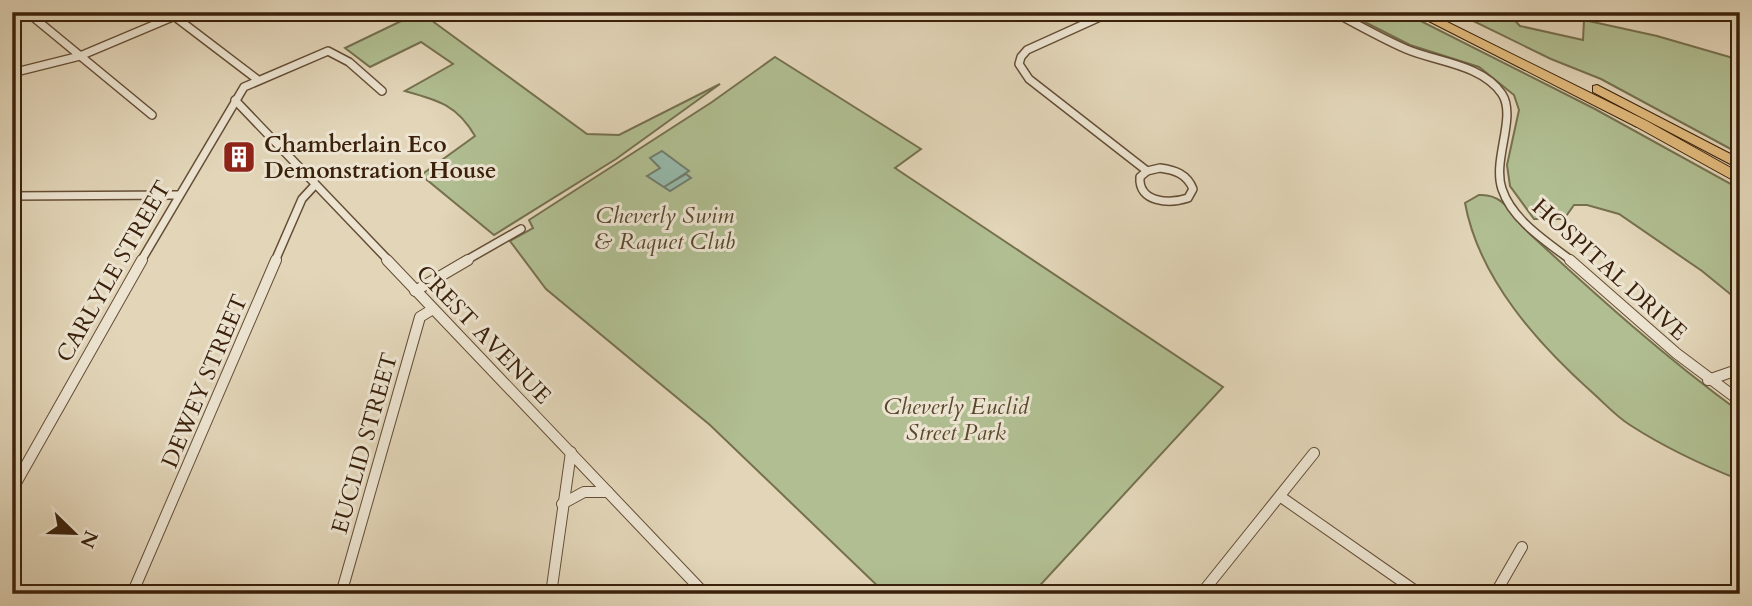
<svg xmlns="http://www.w3.org/2000/svg" width="1752" height="606" font-family="Cardo,serif">
  <style>
    .green { fill: #b0be91; stroke: #76704e; stroke-width: 2 }
    .water { fill: #95b9ac; stroke: #717c6c; stroke-width: 2 }
    .lines { fill: none; stroke-linecap: round; stroke-linejoin: round }
    .minor-far1-casing { stroke: #654e36; stroke-width: 10 }
    .minor-casing { stroke: #654e36; stroke-width: 12 }
    .motorway-casing { stroke: #3b210b; stroke-width: 2 }
    .minor-far1 { stroke: #ece4d1; stroke-width: 7 }
    .minor { stroke: #ece4d1; stroke-width: 10 }
    .motorway { fill: #e1ba7c; fill-rule: evenodd }
    .labels { text-anchor: middle; stroke-width: 6; stroke-linejoin: round; paint-order: stroke }
    .poi-label { font-size: 23px; font-weight: bold; fill: #3b210b; stroke: #ece4d1; text-anchor: start }
    .park-label { font-size: 23px; font-style: italic; fill: #58482c; stroke: #ece4d1 }
    .street-label { font-size: 23px; fill: #3b210b; stroke: #ece4d1 }
  </style>
  <rect width="100%" height="100%" fill="#e2d5b8"/>
  <filter id="stains"><feTurbulence type="fractalNoise" baseFrequency=".00286" numOctaves="4"/><feColorMatrix values="0 0 0 0 .2 0 0 0 0 .09 0 0 0 0 .02 0 0 0 .5 -.17"/></filter>
  <radialGradient id="worn" r=".72"><stop offset=".6" stop-color="#630" stop-opacity="0"/><stop offset="1" stop-color="#630" stop-opacity=".3"/></radialGradient>
  <g class="green">
    <path d="M 420,12 L 587,134 L 619,135 L 720,84 L 616,159 L 494,235 L 421,175 L 475,136 C 457,105 438,100 405,91 L 453,64 L 421,42 L 370,67 L 345,48 Z"/>
    <polygon points="1345,12 1403,12 1595,109 1740,189 1740,302 1702,271 1619,214 1587,205 1574,205 1564,219 1534,219 1510,186 1507,165 1519,110 1514,95 1479,67 1410,45"/>
    <polygon points="1455,12 1502,12 1509,14 1520,26 1583,40 1584,20 1657,36 1740,60 1740,154 1601,79 1551,59"/>
    <polygon points="775,57 921,149 895,168 1223,387 1032,594 886,594 710,425 546,289 510,241 533,228 529,220 712,102"/>
    <path d="M 1479,195 C 1506,193 1513,219 1531,235 C 1598,297 1666,358 1740,412 L 1740,480 C 1702,465 1664,447 1630,425 C 1617,417 1605,404 1594,394 C 1538,344 1479,279 1465,203 Z"/>
  </g>
  <polygon class="water" points="662,151 689,171 664,187 686,174 691,178 670,191 647,176 660,168 650,158"/>
  <g class="lines">
    <defs>
      <g id="minor-far1">
        <polyline points="27,12 152,115"/>
        <polyline points="634,12 646,15 657,12"/>
        <polyline points="1111,12 1027,50 1021,57 1019,64 1029,79 1147,171"/>
        <path d="M 1334,12 C 1358,25 1381,38 1406,49 C 1436,62 1482,64 1502,94 C 1517,117 1492,160 1502,189 C 1512,220 1547,242 1572,261"/>
        <polyline points="170,13 258,80"/>
        <polyline points="12,73 80,56 175,16"/>
        <polyline points="235,100 389,261"/>
        <path d="M 1160,168 C 1175,170 1187,174 1193,189 L 1188,198 C 1170,204 1138,203 1140,177 L 1147,171 Z"/>
        <polyline points="12,196 178,195"/>
        <polyline points="141,261 244,87 328,51 349,62 382,91"/>
        <polyline points="275,261 302,199 314,186"/>
        <polyline points="465,261 521,229"/>
      </g>
      <g id="minor">
        <polyline points="387,260 705,594"/>
        <polyline points="1570,260 1676,353 1740,401"/>
        <polyline points="415,291 468,260"/>
        <polyline points="1708,380 1740,369"/>
        <polyline points="12,490 142,260"/>
        <polyline points="1281,497 1420,594"/>
        <polyline points="562,504 584,492 608,492"/>
        <polyline points="132,594 276,260"/>
        <polyline points="341,594 420,317 433,309"/>
        <polyline points="551,594 571,452"/>
        <polyline points="1201,594 1314,453"/>
        <polyline points="1495,594 1522,547"/>
      </g>
      <g id="motorway">
        <polygon points="1411,12 1427,12 1647,121 1740,173 1740,184 1637,127"/>
        <polygon points="1597,85 1740,159 1740,169 1593,92 1593,86"/>
      </g>
    </defs>
    <use href="#minor-far1" class="minor-far1-casing"/>
    <use href="#minor" class="minor-casing"/>
    <use href="#motorway" class="motorway-casing"/>
    <use href="#minor-far1" class="minor-far1"/>
    <use href="#minor" class="minor"/>
    <use href="#motorway" class="motorway"/>
  </g>
  <defs>
    <symbol id="building-square" viewBox="-11 -11 22 22"><rect x="-9" y="-9" width="18" height="18" rx="4" fill="#8f2418" stroke="#ece4d1"/><path d="M-4-6H4V6H1V3H-1V6H-4ZM-2.5-4.3h1.7v1.8h-1.7ZM.8-4.3h1.7v1.8H.8ZM-2.5-1h1.7V.8h-1.7ZM.8-1h1.7V.8H.8Z" fill="#fff"/></symbol>
  </defs>
  <g fill-rule="evenodd">
    <use href="#building-square" x="220" y="138" width="38" height="38"/>
  </g>
  <g class="labels">
    <g class="poi-label">
      <text x="264" y="152">Chamberlain Eco<tspan x="264" dy="26">Demonstration House</tspan></text>
    </g>
    <g class="park-label">
      <text x="665" y="223">Cheverly Swim<tspan x="665" dy="26">&amp; Raquet Club</tspan></text>
      <text x="956" y="414">Cheverly Euclid<tspan x="956" dy="26">Street Park</tspan></text>
    </g>
    <g class="street-label">
      <text transform="translate(1610 269) rotate(42)" y="8">HOSPITAL DRIVE</text>
      <text transform="translate(113 271) rotate(-60)" y="8">CARLYLE STREET</text>
      <text transform="translate(484 334) rotate(46)" y="8">CREST AVENUE</text>
      <text transform="translate(204 381) rotate(-67)" y="8">DEWEY STREET</text>
      <text transform="translate(364 443) rotate(-74)" y="8">EUCLID STREET</text>
    </g>
  </g>
  <rect width="1752" height="606" fill="none" stroke="#e2d5b8" stroke-width="42"/>
  <rect x="14" y="14" width="1724" height="578" fill="none" stroke="#3b210b" stroke-width="3.5"/>
  <rect x="21" y="21" width="1710" height="564" fill="none" stroke="#3b210b" stroke-width="2"/>
  <g transform="translate(74 533) rotate(113)" stroke="#ece4d1" stroke-width="5" paint-order="stroke">
  <path d="M0-5L12 26L0 18L-12 26Z" fill="#3b210b"/>
  <text y="-10" font-size="19" font-weight="bold" text-anchor="middle" fill="#3b210b">N</text>
  </g>
  <rect width="100%" height="100%" filter="url(#stains)"/>
  <rect width="100%" height="100%" fill="url(#worn)"/>
</svg>
